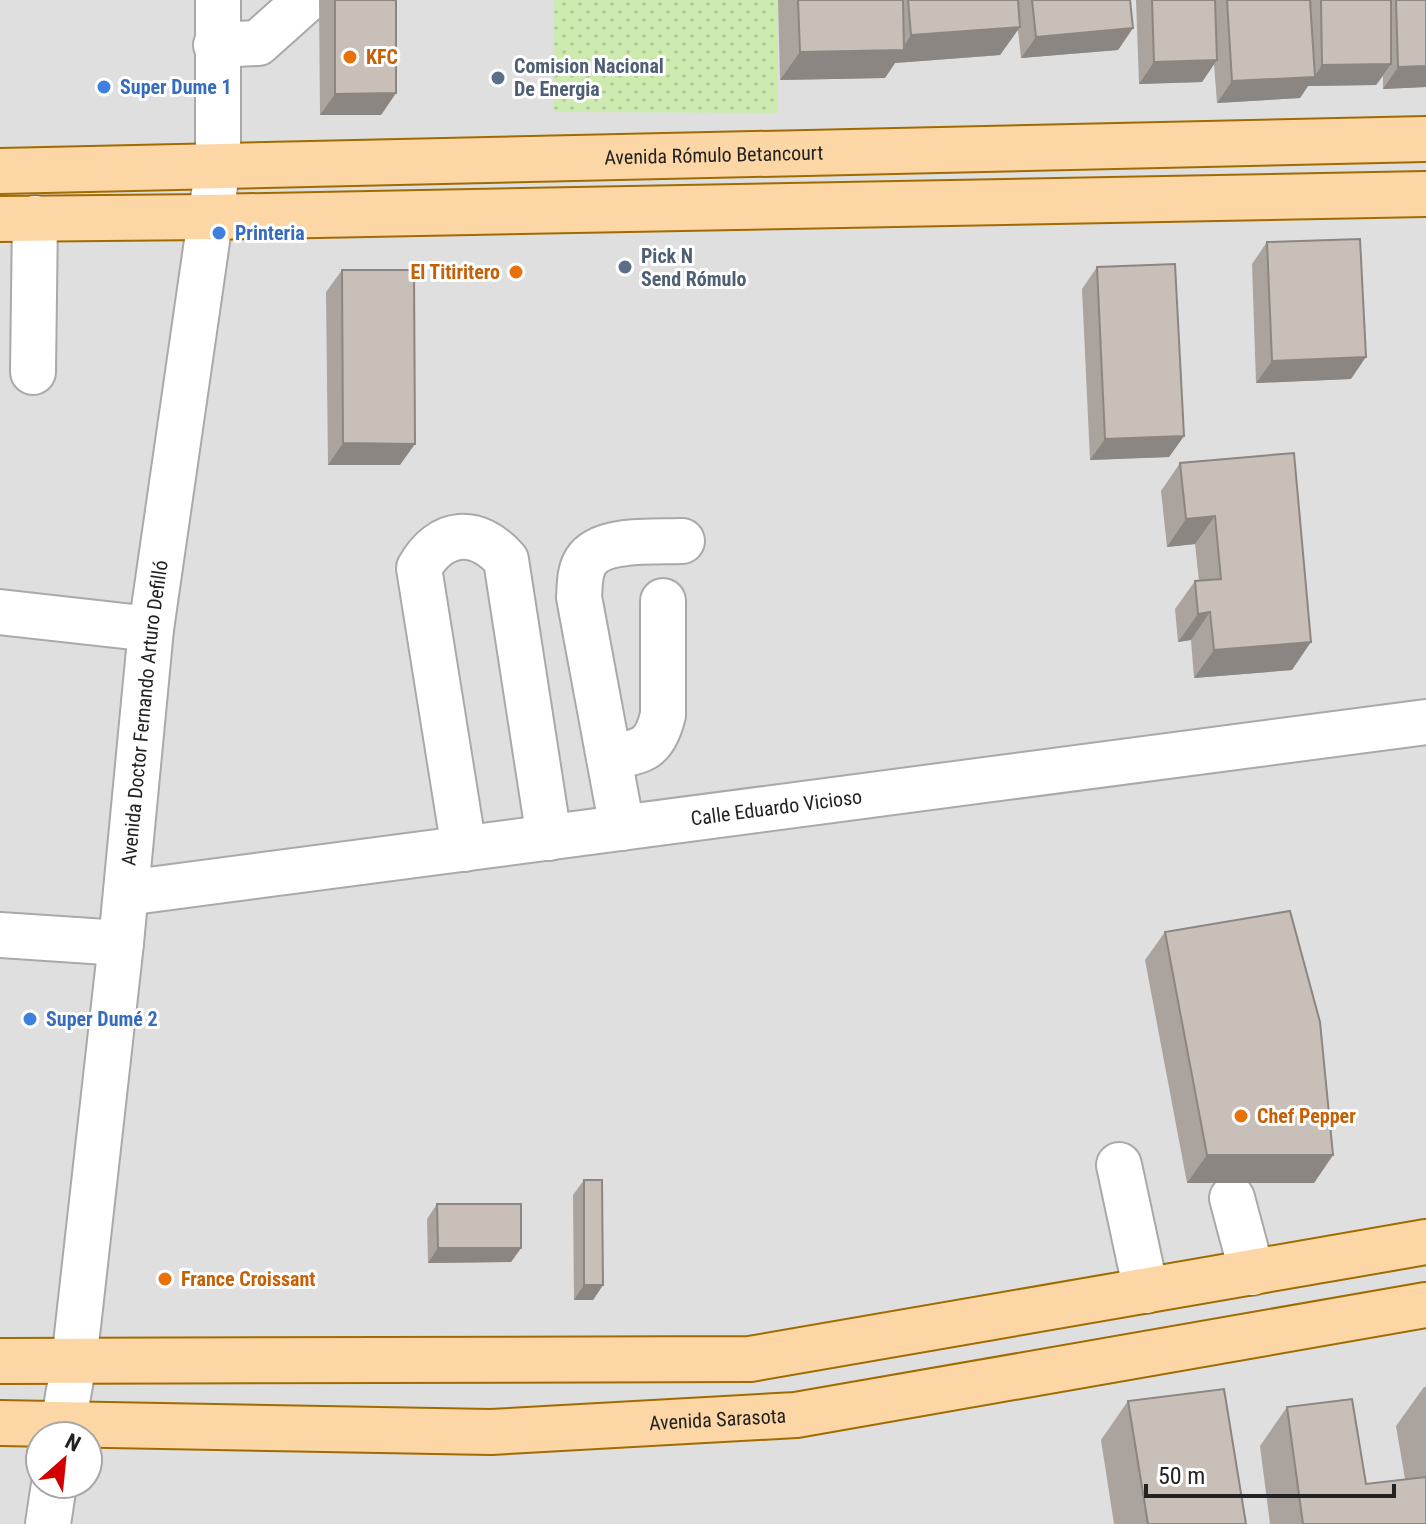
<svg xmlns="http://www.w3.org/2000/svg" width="1426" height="1524" font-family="'Roboto Condensed',sans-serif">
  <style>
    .residential { fill: #e0dfdf; fill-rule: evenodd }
    .grass { fill: url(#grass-dots) }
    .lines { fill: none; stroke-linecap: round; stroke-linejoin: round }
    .minor-casing { stroke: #a9a9a9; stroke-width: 48 }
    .major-casing { stroke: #a06b00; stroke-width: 48 }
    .minor { stroke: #fff; stroke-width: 44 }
    .major { stroke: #fcd6a4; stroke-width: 44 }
    .wall { fill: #aba49e }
    .shaded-wall { fill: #8b8681 }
    .building { fill: #c7bfb8; stroke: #8b8681; stroke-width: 2 }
    .food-dot { fill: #e8710a; stroke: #fff; stroke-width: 3 }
    .service-dot { fill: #5c6f8a; stroke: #fff; stroke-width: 3 }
    .shop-dot { fill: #3f7fe0; stroke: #fff; stroke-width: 3 }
    .labels { text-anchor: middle; stroke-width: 6; stroke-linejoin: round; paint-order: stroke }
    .food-label { font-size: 20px; font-weight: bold; fill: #c56008; stroke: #fff; text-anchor: start }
    .service-label { font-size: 20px; font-weight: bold; fill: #4e5e75; stroke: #fff; text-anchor: start }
    .shop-label { font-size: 20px; font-weight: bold; fill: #366cbe; stroke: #fff; text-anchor: start }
    .street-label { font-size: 20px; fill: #222; stroke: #fff }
  </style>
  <defs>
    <pattern id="grass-dots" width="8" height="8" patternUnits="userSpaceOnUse" patternTransform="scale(2)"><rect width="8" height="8" fill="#cdebb0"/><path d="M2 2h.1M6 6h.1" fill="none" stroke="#b0c997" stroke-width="1.8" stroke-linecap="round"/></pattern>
  </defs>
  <rect width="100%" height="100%" fill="#f2efe9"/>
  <path class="residential" d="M 0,0 L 1426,0 L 1426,1524 L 0,1524 ZM 40,1436 L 88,1436 L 88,1484 L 40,1484 Z"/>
  <polygon class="grass" points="553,0 778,0 778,113 553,112"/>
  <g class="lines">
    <defs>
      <g id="minor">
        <polyline points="216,45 258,43 306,0"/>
        <polyline points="33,372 35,218"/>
        <polyline points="0,612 151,629"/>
        <path d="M 609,757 C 642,751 654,751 663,715 L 663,601"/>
        <path d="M 622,828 L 579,597 C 580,585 579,572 586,561 C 601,537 657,542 682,541"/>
        <path d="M 464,849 L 419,568 C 441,529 477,527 506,560 L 549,838"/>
        <path id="s1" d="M 126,893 L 1426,722"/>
        <polyline points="0,935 121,943"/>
        <polyline points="1119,1165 1146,1291"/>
        <polyline points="1232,1198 1252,1273"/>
        <path id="s2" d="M 61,1436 L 74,1362 L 121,943 L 151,629 L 218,165 L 218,0"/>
        <polyline points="48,1524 54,1484"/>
      </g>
      <g id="major">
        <path id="s3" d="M 0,171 L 1426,139"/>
        <polyline points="0,219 209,217 1426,194"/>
        <polyline points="0,1361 750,1359 1426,1242"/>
        <path id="s4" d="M 0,1423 L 491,1432 L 796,1415 L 1426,1305"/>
      </g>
    </defs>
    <use href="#minor" class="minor-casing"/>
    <use href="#major" class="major-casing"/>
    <use href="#minor" class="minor"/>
    <use href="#major" class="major"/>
  </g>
  <g class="wall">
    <polygon points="319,0 396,0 396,93 381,115 320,115"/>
    <polygon points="778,0 1130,0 1133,28 1118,50 1021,58 1018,30 1000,55 895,63 885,78 780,80"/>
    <polygon points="1136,0 1426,0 1426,87 1383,89 1383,76 1376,85 1308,86 1300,98 1217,103 1214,64 1202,82 1139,84"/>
    <polygon points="1267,242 1351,379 1256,383 1252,264"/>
    <polygon points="1097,267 1184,436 1169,457 1090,460 1082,289"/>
    <polygon points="342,270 400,465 328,465 326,292"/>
    <polygon points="1294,453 1292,670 1194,678 1191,640 1178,642 1175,609 1195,581 1199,581 1195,544 1167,547 1161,491 1180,463"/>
    <polygon points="1165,932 1333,1155 1314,1183 1187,1183 1145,960"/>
    <polygon points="584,1180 603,1285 593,1300 574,1300 573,1195"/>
    <polygon points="437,1204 521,1248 511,1262 428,1263 427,1219"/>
    <polygon points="1424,1387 1426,1387 1426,1524 1270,1524 1260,1446 1287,1407 1366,1484 1405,1479 1396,1426"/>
    <polygon points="1128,1401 1246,1524 1114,1524 1101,1440"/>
  </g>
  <g class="shaded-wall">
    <polygon points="1020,27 1000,55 895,63 885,78 780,80 800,52 901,50 911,35"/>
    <polygon points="1133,28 1118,50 1021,58 1036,37"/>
    <polygon points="1217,60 1202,82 1139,84 1154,62"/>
    <polygon points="1391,64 1376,85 1308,86 1300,98 1217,103 1232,81 1314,77 1322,65"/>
    <polygon points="1426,66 1426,87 1383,89 1398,67"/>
    <polygon points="396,93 381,115 320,115 335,94"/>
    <polygon points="1366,357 1351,379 1256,383 1272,361"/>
    <polygon points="1184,436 1169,457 1090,460 1105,439"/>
    <polygon points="343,443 415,444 400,465 328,465"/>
    <polygon points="1215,516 1195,544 1167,547 1186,519"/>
    <polygon points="1210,612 1191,640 1178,642 1198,614"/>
    <polygon points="1311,642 1292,670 1194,678 1214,650"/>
    <polygon points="1207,1155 1333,1155 1314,1183 1187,1183"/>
    <polygon points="438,1248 521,1248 511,1262 428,1263"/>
    <polygon points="584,1285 603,1285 593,1300 574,1300"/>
  </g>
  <g class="building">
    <polygon points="335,0 396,0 396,93 335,94"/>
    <polygon points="798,0 903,0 904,50 800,52"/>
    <polygon points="908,0 1018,0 1020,27 911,35"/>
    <polygon points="1032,0 1130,0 1133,28 1036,37"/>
    <polygon points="1152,0 1215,0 1217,60 1154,62"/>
    <polygon points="1227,0 1310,0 1315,77 1232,81"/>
    <polygon points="1321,0 1391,0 1391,64 1322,65"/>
    <polygon points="1396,0 1426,0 1426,66 1398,67"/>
    <polygon points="1360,239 1366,357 1272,361 1267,242"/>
    <polygon points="1175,264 1184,436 1105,439 1097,267"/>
    <polygon points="342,270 414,270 415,444 343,443"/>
    <polygon points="1294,453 1311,642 1214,650 1210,612 1198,614 1195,581 1221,579 1215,516 1186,519 1180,463"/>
    <polygon points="1290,911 1320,1022 1333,1155 1207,1155 1165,932"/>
    <polygon points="584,1180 602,1180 603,1285 584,1285"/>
    <polygon points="437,1204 521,1204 521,1248 438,1248"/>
    <polygon points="1224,1389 1246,1524 1148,1524 1128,1401"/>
    <polygon points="1352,1399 1366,1484 1426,1477 1426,1524 1303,1524 1287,1407"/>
  </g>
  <g class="food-dot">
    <circle cx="350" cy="57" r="8"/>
    <circle cx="516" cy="272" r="8"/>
    <circle cx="1241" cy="1116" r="8"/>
    <circle cx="165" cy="1279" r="8"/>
  </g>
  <g class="service-dot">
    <circle cx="498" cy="78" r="8"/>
    <circle cx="625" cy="267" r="8"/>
  </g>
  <g class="shop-dot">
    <circle cx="104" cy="87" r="8"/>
    <circle cx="219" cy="233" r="8"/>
    <circle cx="30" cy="1019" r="8"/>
  </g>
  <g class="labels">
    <g class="food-label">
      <text x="366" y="64">KFC</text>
      <text x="500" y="279" text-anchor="end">El Titiritero</text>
      <text x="1257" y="1123">Chef Pepper</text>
      <text x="181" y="1286">France Croissant</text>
    </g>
    <g class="service-label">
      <text x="514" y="73">Comision Nacional<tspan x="514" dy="23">De Energia</tspan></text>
      <text x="641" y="263">Pick N<tspan x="641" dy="23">Send Rómulo</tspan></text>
    </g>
    <g class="shop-label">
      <text x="120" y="94">Super Dume 1</text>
      <text x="235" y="240">Printeria</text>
      <text x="46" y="1026">Super Dumé 2</text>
    </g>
    <g class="street-label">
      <text dy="7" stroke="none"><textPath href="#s3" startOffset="714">Avenida Rómulo Betancourt</textPath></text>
      <text dy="7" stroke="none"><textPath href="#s2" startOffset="728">Avenida Doctor Fernando Arturo Defilló</textPath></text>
      <text dy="7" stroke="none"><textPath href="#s1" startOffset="656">Calle Eduardo Vicioso</textPath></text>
      <text dy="7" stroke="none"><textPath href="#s4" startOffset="718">Avenida Sarasota</textPath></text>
    </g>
  </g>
  <g transform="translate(64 1460) rotate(27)"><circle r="38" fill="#ffffff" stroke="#a7a7a7" stroke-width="2"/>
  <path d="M0-6L14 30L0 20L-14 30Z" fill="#d40000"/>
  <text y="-12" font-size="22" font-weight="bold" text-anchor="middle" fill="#222222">N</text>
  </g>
  <path d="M1146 1484v12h248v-12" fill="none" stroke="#222222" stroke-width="4"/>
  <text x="1158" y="1484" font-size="24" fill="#222222" stroke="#ffffff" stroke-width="6" paint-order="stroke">50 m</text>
</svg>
